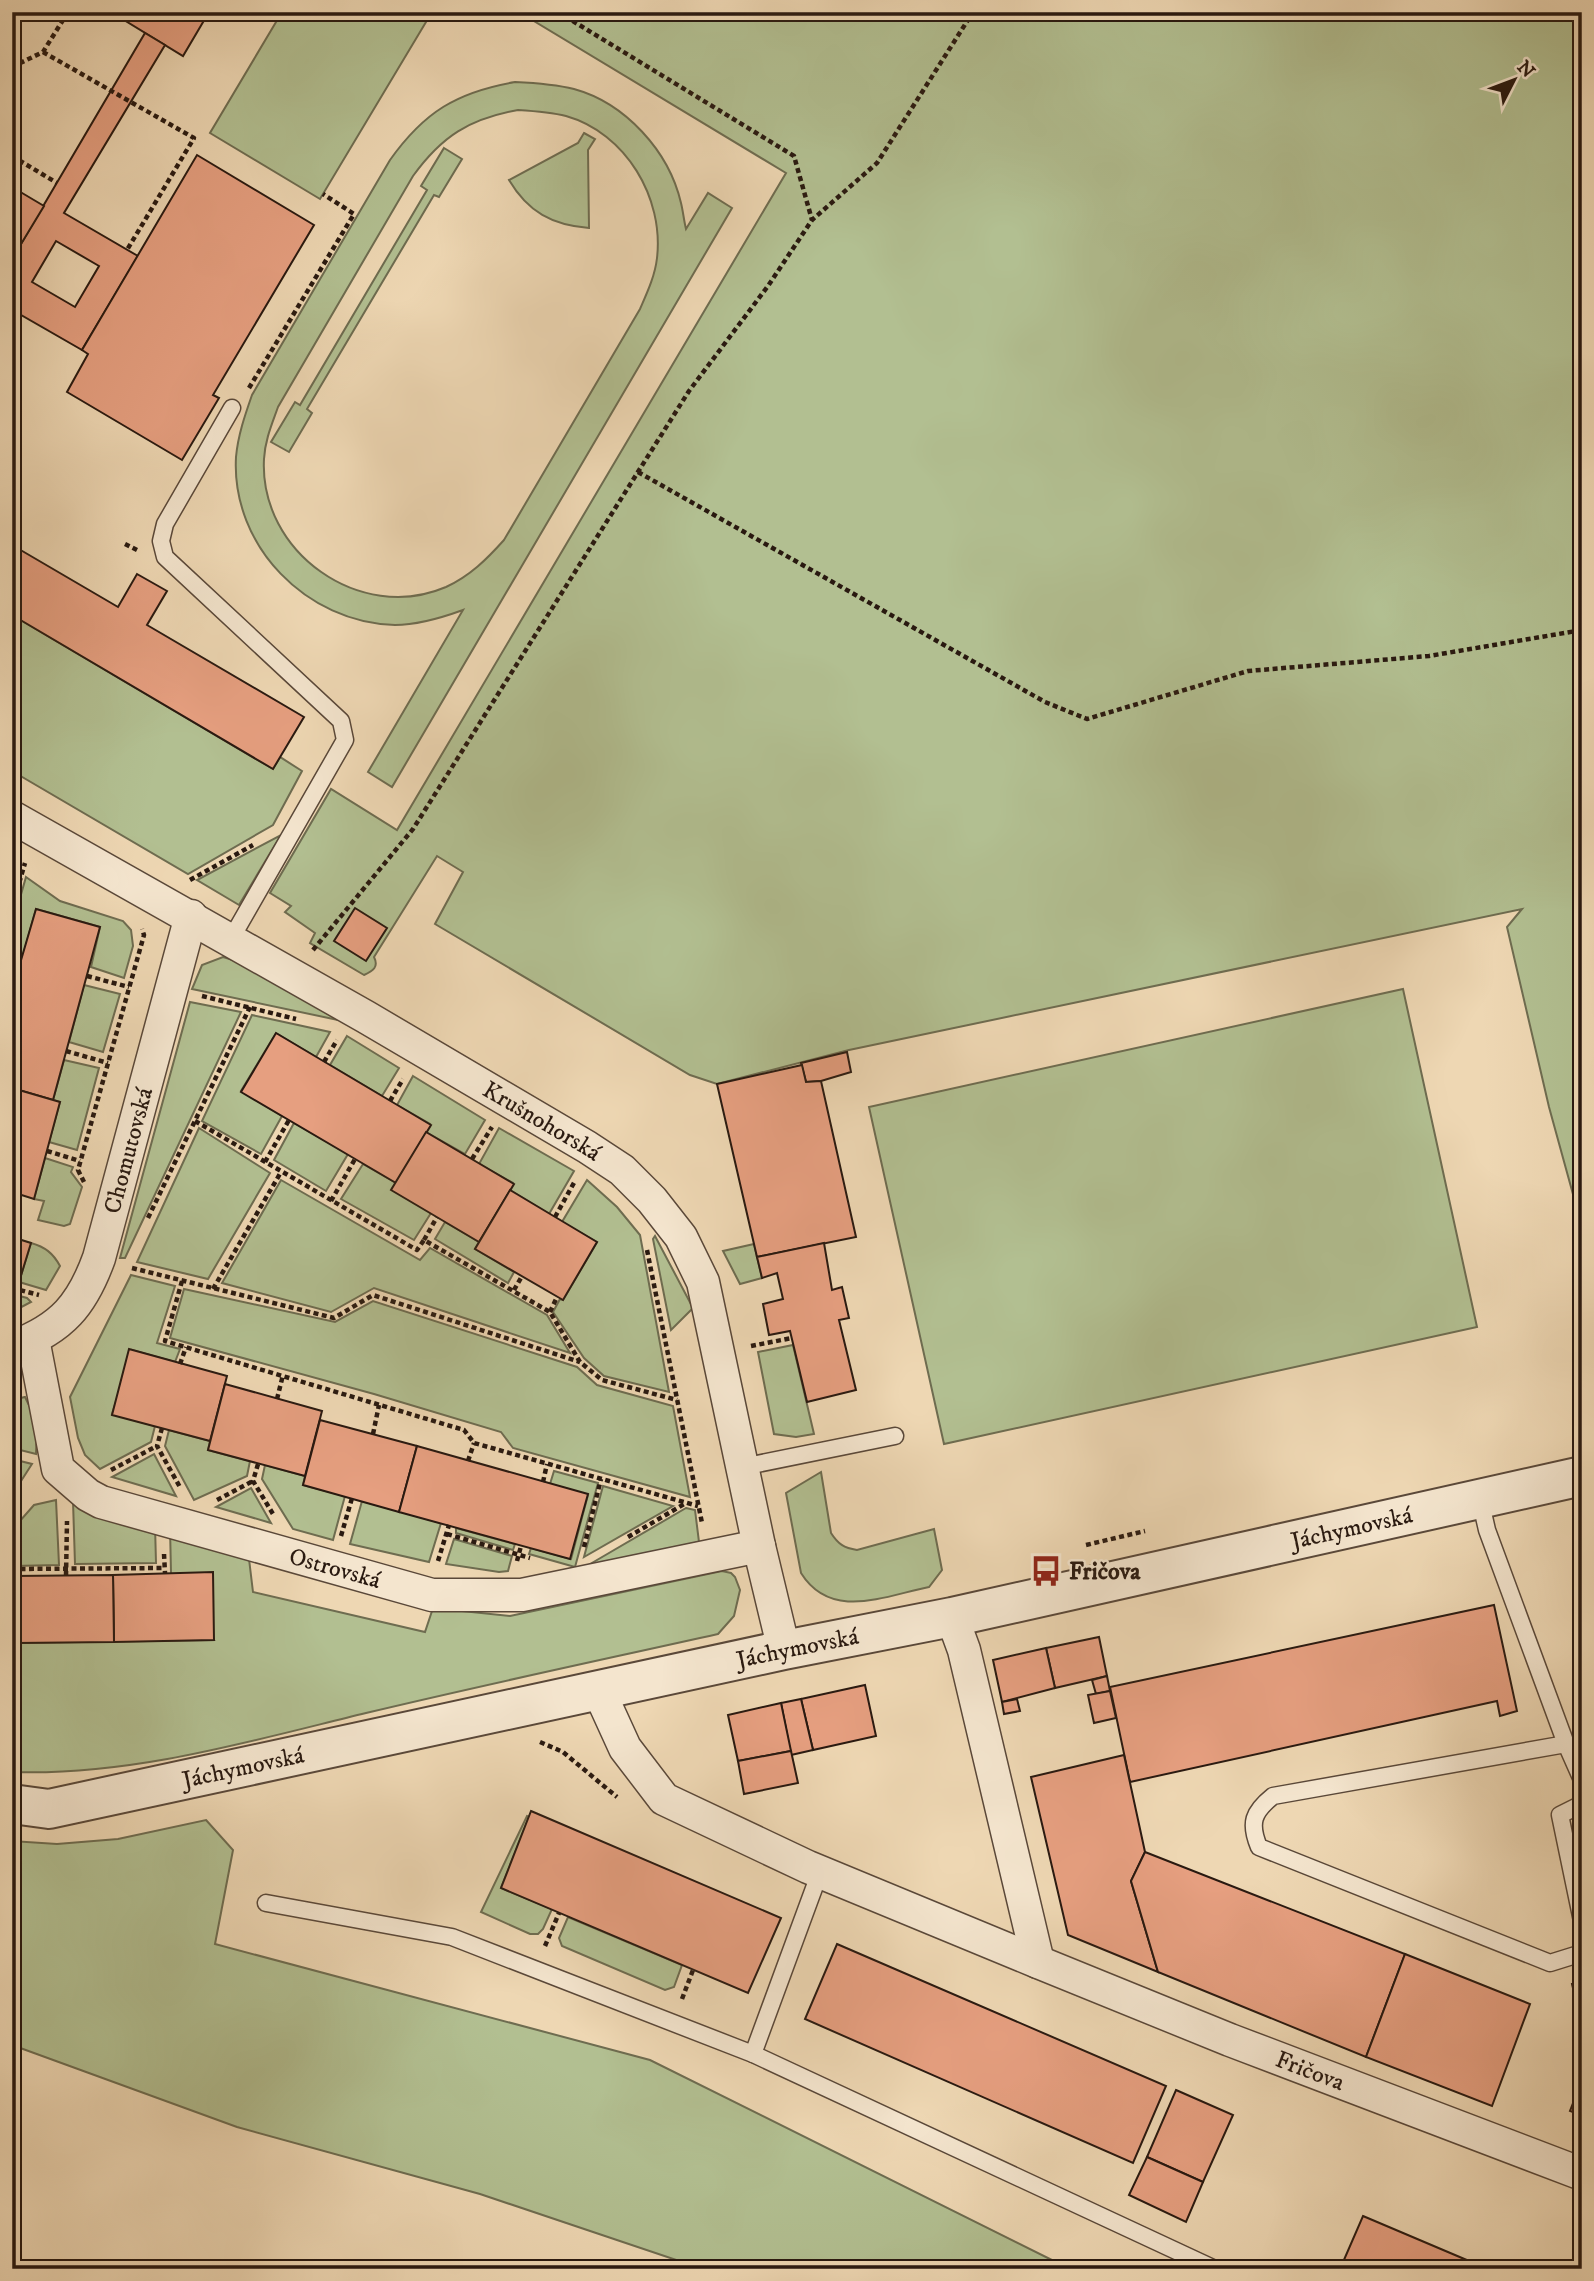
<svg xmlns="http://www.w3.org/2000/svg" width="1594" height="2281" font-family="'IM FELL DW Pica',serif">
  <style>
    .green { fill: #b2bf91; stroke: #6e6c50; stroke-width: 2; fill-rule: evenodd }
    .building { fill: #e69f80; stroke: #291910; stroke-width: 2; fill-rule: evenodd }
    .lines { fill: none; stroke-linecap: round; stroke-linejoin: round }
    .service-casing { stroke: #5a4839; stroke-width: 19 }
    .minor-casing { stroke: #5a4839; stroke-width: 35 }
    .tertiary-casing { stroke: #5a4839; stroke-width: 42 }
    .path { stroke: #291910; stroke-width: 4.5; stroke-dasharray: 5 3.5; stroke-linecap: butt }
    .service { stroke: #f4e5ce; stroke-width: 16 }
    .minor { stroke: #f4e5ce; stroke-width: 32 }
    .tertiary { stroke: #f4e5ce; stroke-width: 38 }
    .labels { text-anchor: middle; stroke-width: 5; stroke-linejoin: round; paint-order: stroke }
    .street-label { font-size: 24px; fill: #291910; stroke: #f4e5ce }
    .poi-label { font-size: 24px; font-weight: bold; fill: #291910; stroke: #f4e5ce; text-anchor: start }
  </style>
  <rect width="100%" height="100%" fill="#eed7b3"/>
  <filter id="stains"><feTurbulence type="fractalNoise" baseFrequency=".00286" numOctaves="4"/><feColorMatrix values="0 0 0 0 .2 0 0 0 0 .09 0 0 0 0 .02 0 0 0 .5 -.17"/></filter>
  <radialGradient id="worn" r=".72"><stop offset=".6" stop-color="#630" stop-opacity="0"/><stop offset="1" stop-color="#630" stop-opacity=".3"/></radialGradient>
  <g class="green">
    <polygon points="282,12 432,12 320,199 210,133"/>
    <path d="M 519,12 L 1582,12 L 1582,1227 L 1549,1107 L 1507,927 L 1522,909 L 849,1050 L 717,1084 L 690,1075 L 435,924 L 463,872 L 437,856 L 374,957 C 379,967 373,971 364,975 L 310,943 L 315,933 L 285,912 L 291,906 L 270,893 L 331,789 L 397,830 L 786,173 Z"/>
    <path d="M 515,82 C 536,83 554,84 574,89 C 625,103 669,151 681,203 C 683,211 684,221 686,229 L 708,193 L 732,208 L 392,787 L 368,772 L 463,610 C 441,618 418,625 395,625 C 307,623 231,546 236,457 C 238,435 245,415 252,395 L 390,160 C 424,112 457,92 515,82 ZM 518,110 C 534,111 550,112 566,116 C 626,133 664,198 657,258 C 655,276 647,293 640,309 L 504,540 C 487,559 470,576 446,587 C 360,624 259,552 264,459 C 265,440 272,424 278,407 L 413,176 C 442,136 469,119 518,110 Z"/>
    <path d="M 584,133 L 595,139 L 588,150 L 589,228 C 552,225 528,212 509,180 L 578,143 Z"/>
    <polygon points="444,148 462,159 439,197 434,195 307,409 312,413 289,452 271,442 295,402 300,405 427,190 421,186"/>
    <polygon points="12,615 273,769 280,757 302,771 273,825 188,874 12,771"/>
    <polygon points="281,835 239,905 197,880"/>
    <polygon points="26,877 60,901 123,921 131,930 133,946 124,978 91,967 100,927 36,909 23,955 12,952 12,926"/>
    <polygon points="223,957 243,963 338,1020 192,989 202,965"/>
    <polygon points="84,985 120,994 103,1052 69,1042"/>
    <polygon points="1403,989 1477,1327 944,1444 869,1107"/>
    <polygon points="190,1002 241,1012 125,1258 120,1258"/>
    <polygon points="252,1015 330,1032 316,1057 276,1033 241,1091 282,1116 261,1154 202,1121"/>
    <polygon points="347,1036 399,1068 382,1096 330,1065"/>
    <polygon points="64,1060 99,1068 77,1150 49,1142 60,1102 53,1100"/>
    <polygon points="413,1076 485,1120 465,1154 426,1132 430,1124 397,1105"/>
    <polygon points="294,1123 348,1154 326,1191 274,1160"/>
    <polygon points="199,1128 270,1173 208,1279 137,1262"/>
    <polygon points="499,1128 574,1171 549,1214 510,1190 513,1183 479,1164"/>
    <polygon points="45,1158 73,1167 71,1172 82,1187 70,1224 64,1226 38,1220 44,1201 34,1199"/>
    <polygon points="363,1164 396,1183 431,1213 414,1240 341,1199"/>
    <polygon points="281,1180 420,1260 430,1248 547,1315 570,1353 374,1288 331,1312 222,1283"/>
    <polygon points="587,1180 617,1207 640,1235 669,1392 604,1376 584,1358 553,1312 560,1299 563,1300 597,1242 562,1222"/>
    <polygon points="445,1222 479,1242 475,1249 514,1272 508,1283 435,1239"/>
    <polygon points="655,1236 693,1308 671,1330 653,1239"/>
    <path d="M 31,1243 C 45,1247 53,1253 60,1266 L 46,1290 L 19,1282 Z"/>
    <polygon points="754,1244 762,1278 740,1284 723,1251"/>
    <polygon points="131,1275 175,1286 157,1343 180,1349 175,1362 132,1350 112,1414 155,1426 151,1442 100,1469 85,1455 78,1438 70,1397"/>
    <polygon points="184,1289 335,1322 373,1301 577,1367 597,1385 673,1406 690,1497 513,1448 501,1432 374,1394 170,1338"/>
    <polygon points="12,1294 27,1298 31,1302 12,1312"/>
    <polygon points="793,1345 814,1434 796,1437 774,1434 758,1352"/>
    <polygon points="25,1397 37,1422 36,1454 12,1448 12,1400"/>
    <polygon points="169,1430 210,1441 208,1450 250,1461 247,1476 194,1500 165,1446"/>
    <polygon points="154,1454 176,1496 112,1477"/>
    <polygon points="12,1459 32,1464 12,1495"/>
    <polygon points="265,1465 305,1476 303,1485 345,1496 333,1540 293,1529 262,1479"/>
    <polygon points="554,1471 598,1483 575,1567 529,1554 531,1548 571,1559 588,1495 550,1484"/>
    <path d="M 821,1472 L 831,1533 C 838,1544 844,1548 857,1550 L 934,1529 L 942,1570 L 929,1587 C 884,1596 831,1621 801,1573 L 786,1493 Z"/>
    <polygon points="603,1486 673,1506 584,1557"/>
    <polygon points="251,1488 271,1523 216,1507"/>
    <polygon points="56,1500 59,1565 12,1566 12,1530 34,1505"/>
    <polygon points="73,1501 155,1525 156,1563 75,1564"/>
    <polygon points="362,1501 441,1523 429,1562 350,1544"/>
    <polygon points="686,1508 695,1510 699,1542 585,1567"/>
    <path d="M 170,1527 L 249,1559 L 253,1592 L 425,1632 L 433,1608 L 510,1616 L 722,1571 L 731,1573 L 735,1577 L 740,1590 L 734,1616 L 718,1634 C 601,1660 483,1685 366,1713 C 251,1741 132,1776 12,1772 L 12,1576 L 14,1576 L 16,1643 L 214,1640 L 171,1573 Z"/>
    <polygon points="456,1528 515,1544 513,1550 456,1533"/>
    <polygon points="454,1539 512,1556 508,1571 499,1572 446,1564"/>
    <polygon points="527,1816 529,1817 501,1888 552,1909 543,1929 538,1934 530,1934 481,1912"/>
    <polygon points="206,1820 233,1850 215,1944 650,2060 1070,2269 703,2269 480,2194 237,2127 12,2045 12,1841 57,1844 118,1839"/>
    <polygon points="568,1917 682,1965 674,1987 665,1990 562,1946 559,1938"/>
  </g>
  <g class="building">
    <polygon points="111,12 209,12 183,56"/>
    <path d="M 145,33 L 165,45 L 64,213 L 138,256 L 82,350 L 14,311 L 12,313 L 12,259 ZM 56,241 L 99,266 L 75,307 L 32,282 Z"/>
    <polygon points="197,155 314,225 213,395 219,398 182,460 67,392 88,354 82,350"/>
    <polygon points="12,187 44,206 12,259"/>
    <polygon points="12,545 118,607 137,574 167,591 147,625 304,717 273,769 12,615"/>
    <polygon points="355,908 387,928 366,961 334,941"/>
    <polygon points="36,909 100,927 53,1100 12,1088 12,991"/>
    <polygon points="276,1033 431,1125 396,1183 241,1092"/>
    <polygon points="847,1052 851,1072 821,1081 806,1082 801,1063"/>
    <polygon points="802,1065 806,1082 821,1081 856,1237 757,1257 717,1084"/>
    <polygon points="12,1088 60,1102 34,1199 12,1192"/>
    <polygon points="426,1132 514,1184 479,1242 391,1190"/>
    <polygon points="510,1190 597,1242 563,1300 475,1249"/>
    <polygon points="12,1237 31,1243 19,1282 12,1280"/>
    <polygon points="824,1243 832,1290 842,1287 849,1318 839,1320 856,1390 807,1402 790,1331 769,1335 763,1304 783,1299 777,1273 762,1278 757,1257"/>
    <polygon points="129,1349 227,1376 210,1441 112,1415"/>
    <polygon points="225,1384 322,1411 305,1476 208,1450"/>
    <polygon points="320,1420 417,1446 399,1512 303,1485"/>
    <polygon points="417,1446 588,1494 570,1559 399,1512"/>
    <polygon points="213,1572 214,1640 114,1642 113,1575"/>
    <polygon points="113,1575 114,1642 16,1643 14,1576"/>
    <polygon points="1494,1605 1517,1711 1500,1716 1497,1701 1130,1782 1110,1687"/>
    <polygon points="1099,1637 1107,1676 1055,1688 1046,1648"/>
    <polygon points="1046,1648 1055,1688 1002,1702 993,1660"/>
    <polygon points="1107,1676 1110,1691 1096,1694 1092,1680"/>
    <polygon points="865,1685 876,1736 813,1750 801,1699"/>
    <polygon points="1110,1691 1116,1718 1094,1723 1088,1695"/>
    <polygon points="801,1699 813,1750 791,1755 781,1703"/>
    <polygon points="1017,1699 1020,1711 1004,1714 1002,1702"/>
    <polygon points="781,1703 791,1751 738,1761 728,1715"/>
    <polygon points="791,1751 798,1783 744,1794 738,1761"/>
    <polygon points="1124,1755 1145,1852 1131,1881 1158,1972 1068,1935 1031,1777"/>
    <polygon points="531,1811 781,1918 748,1993 501,1888"/>
    <polygon points="1145,1852 1405,1954 1366,2057 1158,1972 1131,1881"/>
    <polygon points="837,1944 1166,2086 1133,2163 805,2019"/>
    <polygon points="1405,1954 1530,2004 1492,2106 1366,2057"/>
    <polygon points="1582,1981 1582,2022 1581,2022 1572,1984"/>
    <polygon points="1582,2080 1582,2129 1576,2127 1581,2115 1570,2111"/>
    <polygon points="1176,2090 1233,2115 1203,2182 1147,2157"/>
    <polygon points="1147,2157 1203,2182 1186,2222 1129,2195"/>
    <polygon points="1363,2216 1488,2269 1340,2269"/>
  </g>
  <g class="lines">
    <defs>
      <g id="service">
        <polyline points="231,939 345,740 341,721 165,557 161,541 165,524 232,408"/>
        <polyline points="742,1467 895,1436"/>
        <polyline points="1480,1499 1487,1530 1566,1744 1582,1780"/>
        <path d="M 1566,1744 L 1273,1796 C 1253,1812 1249,1823 1259,1847 L 1550,1963 L 1582,1953"/>
        <polyline points="1582,1804 1560,1815 1582,1921"/>
        <polyline points="820,1872 753,2054 1215,2269"/>
        <polyline points="266,1903 452,1937 753,2054"/>
      </g>
      <g id="minor">
        <path id="s1" d="M 12,817 L 366,1017 L 587,1147 L 622,1170 L 652,1200 L 681,1237 L 703,1282 L 759,1546 L 784,1650"/>
        <path id="s2" d="M 33,1339 L 58,1469 L 88,1495 L 101,1502 L 432,1595 L 522,1595 L 759,1546"/>
        <path id="s3" d="M 15,1346 C 62,1328 82,1305 99,1258 L 191,916"/>
        <polyline points="952,1617 964,1650 1038,1962"/>
        <path id="s4" d="M 599,1691 L 625,1748 L 664,1799 L 808,1867 L 1038,1962 L 1230,2040 L 1582,2174"/>
      </g>
      <g id="tertiary">
        <path id="s5" d="M 12,1804 L 49,1809 L 784,1650 L 952,1617 L 1582,1476"/>
      </g>
    </defs>
    <use href="#service" class="service-casing"/>
    <use href="#minor" class="minor-casing"/>
    <use href="#tertiary" class="tertiary-casing"/>
    <g class="path">
      <polyline points="558,12 794,156 812,220"/>
      <polyline points="43,52 194,138 127,250"/>
      <polyline points="12,67 43,52 68,12"/>
      <polyline points="12,156 57,183"/>
      <polyline points="249,388 354,214 323,194"/>
      <polyline points="638,472 1045,702 1087,719 1248,671 1429,656 1582,630"/>
      <polyline points="125,544 137,550"/>
      <polyline points="190,880 253,845"/>
      <polyline points="12,907 25,863"/>
      <polyline points="313,950 413,829 689,391 768,286 812,220 877,163 973,12"/>
      <polyline points="12,959 21,962"/>
      <polyline points="87,976 129,987"/>
      <polyline points="202,996 296,1019"/>
      <polyline points="66,1051 108,1063"/>
      <polyline points="324,1062 337,1040"/>
      <polyline points="390,1101 403,1079"/>
      <polyline points="195,1121 417,1250 424,1240 550,1312 580,1362 602,1380 677,1400"/>
      <polyline points="47,1151 80,1161"/>
      <polyline points="472,1159 492,1127"/>
      <polyline points="265,1162 289,1120"/>
      <polyline points="84,1182 78,1170 144,935 142,929"/>
      <polyline points="331,1201 355,1159"/>
      <polyline points="555,1217 575,1181"/>
      <polyline points="148,1218 250,1007"/>
      <polyline points="424,1240 437,1217"/>
      <polyline points="647,1250 702,1523"/>
      <polyline points="132,1268 334,1318 373,1295 580,1362"/>
      <polyline points="182,1281 165,1341 464,1430 474,1443 698,1506"/>
      <polyline points="12,1288 39,1295"/>
      <polyline points="213,1289 281,1172"/>
      <polyline points="514,1290 522,1276"/>
      <polyline points="550,1312 557,1297"/>
      <polyline points="751,1346 792,1338"/>
      <polyline points="180,1364 186,1347"/>
      <polyline points="277,1399 283,1375"/>
      <polyline points="162,1428 157,1446 181,1489"/>
      <polyline points="373,1434 379,1405"/>
      <polyline points="468,1461 474,1443"/>
      <polyline points="258,1464 253,1481 273,1514"/>
      <polyline points="111,1470 157,1446"/>
      <polyline points="543,1482 547,1464"/>
      <polyline points="217,1500 253,1481"/>
      <polyline points="447,1534 530,1558"/>
      <polyline points="341,1536 352,1498"/>
      <polyline points="628,1537 686,1503"/>
      <polyline points="1086,1545 1145,1531"/>
      <polyline points="584,1547 601,1479"/>
      <polyline points="164,1554 165,1573"/>
      <polyline points="438,1561 449,1525"/>
      <polyline points="517,1561 521,1546"/>
      <polyline points="12,1569 164,1568"/>
      <polyline points="66,1576 67,1521"/>
      <polyline points="540,1742 563,1752 617,1797"/>
      <polyline points="545,1946 559,1913"/>
      <polyline points="682,1999 693,1970"/>
    </g>
    <use href="#service" class="service"/>
    <use href="#minor" class="minor"/>
    <use href="#tertiary" class="tertiary"/>
  </g>
  <defs>
    <symbol id="bus-bare" viewBox="-9 -9 18 18"><path d="M-5-6H5V4H4V6H2V4H-2V6H-4V4H-5ZM-3.5-4V0h7V-4ZM-3.5 1.2v1.5H-2V1.2ZM2 1.2v1.5H3.5V1.2Z" fill="#8f2418" stroke="#f4e5ce" stroke-width="2.5" paint-order="stroke"/></symbol>
  </defs>
  <g fill-rule="evenodd">
    <use href="#bus-bare" x="1024" y="1549" width="44" height="44"/>
  </g>
  <g class="labels">
    <g class="street-label">
      <text dy="8" stroke="none"><textPath href="#s1" startOffset="611">Krušnohorská</textPath></text>
      <text dy="8" stroke="none"><textPath href="#s3" startOffset="238">Chomutovská</textPath></text>
      <text dy="8" stroke="none"><textPath href="#s5" startOffset="1370">Jáchymovská</textPath></text>
      <text dy="8" stroke="none"><textPath href="#s2" startOffset="430">Ostrovská</textPath></text>
      <text dy="8" stroke="none"><textPath href="#s5" startOffset="803">Jáchymovská</textPath></text>
      <text dy="8" stroke="none"><textPath href="#s5" startOffset="236">Jáchymovská</textPath></text>
      <text dy="8" stroke="none"><textPath href="#s4" startOffset="828">Fričova</textPath></text>
    </g>
    <g class="poi-label">
      <text x="1069" y="1579">Fričova</text>
    </g>
  </g>
  <rect width="1594" height="2281" fill="none" stroke="#eed7b3" stroke-width="42"/>
  <rect x="14" y="14" width="1566" height="2253" fill="none" stroke="#291910" stroke-width="3.5"/>
  <rect x="21" y="21" width="1552" height="2239" fill="none" stroke="#291910" stroke-width="2"/>
  <g transform="translate(1514 80) rotate(48)" stroke="#f4e5ce" stroke-width="5" paint-order="stroke">
  <path d="M0-5L12 26L0 18L-12 26Z" fill="#291910"/>
  <text y="-10" font-size="19" font-weight="bold" text-anchor="middle" fill="#291910">N</text>
  </g>
  <rect width="100%" height="100%" filter="url(#stains)"/>
  <rect width="100%" height="100%" fill="url(#worn)"/>
</svg>
